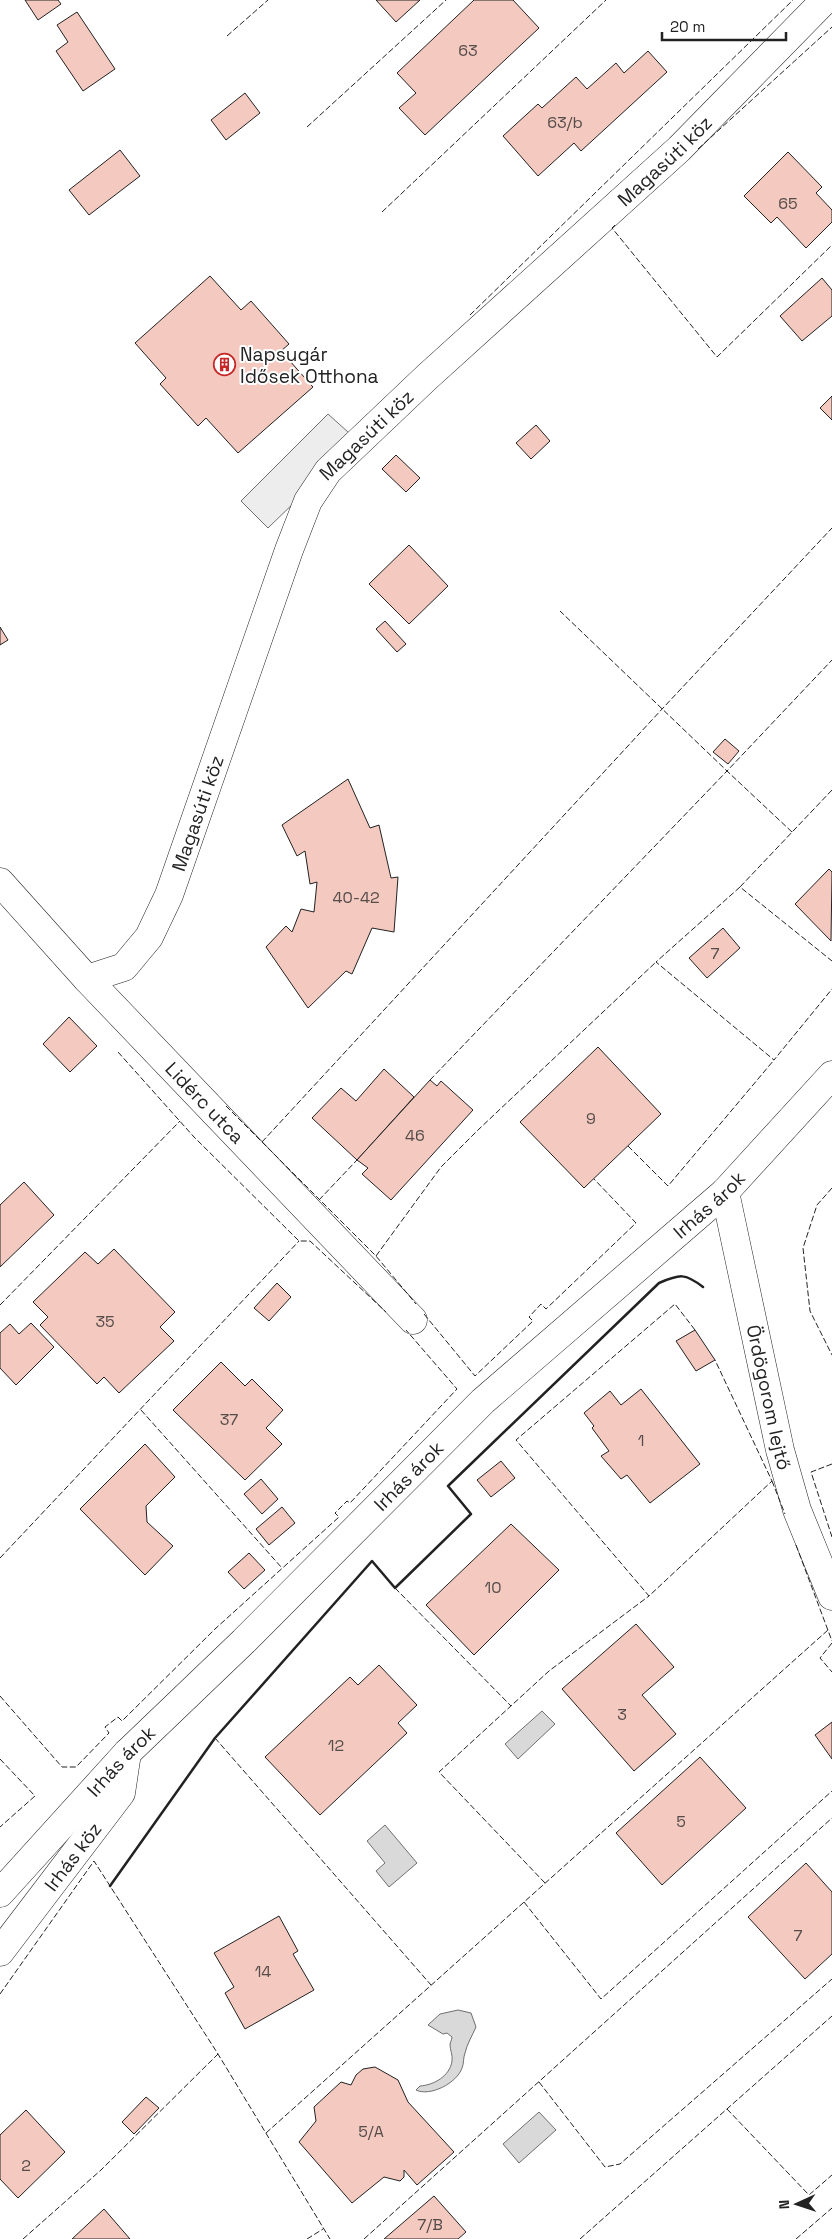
<svg xmlns="http://www.w3.org/2000/svg" width="832" height="2239" font-family="'Space Grotesk',sans-serif">
  <style>
    .parking { fill: #ededed; stroke: #6f6f6f }
    .water { fill: #d9d9d9; stroke: #6f6f6f }
    .building { fill: #f3c9c0; stroke: #222 }
    .lines { fill: none; stroke-linecap: round; stroke-linejoin: round }
    .minor-casing { stroke: #222; stroke-width: 29 }
    .minor { stroke: #fff; stroke-width: 28 }
    .fence { stroke: #222; stroke-width: 1; stroke-dasharray: 6 2.5; stroke-linecap: butt }
    .wall { stroke: #222; stroke-width: 2.5 }
    .labels { text-anchor: middle; stroke-width: 4; stroke-linejoin: round; paint-order: stroke }
    .number-label { font-size: 16px; fill: #564c4a }
    .street-label { font-size: 19px; fill: #222; stroke: #fff }
    .poi-label { font-size: 19px; fill: #222; stroke: #fff; text-anchor: start }
  </style>
  <rect width="100%" height="100%" fill="#fff"/>
  <polygon class="parking" points="328,414 358,441 268,528 241,501"/>
  <g class="water">
    <polygon points="542,1711 555,1724 518,1759 505,1744"/>
    <polygon points="385,1825 417,1863 389,1887 376,1871 385,1863 367,1841"/>
    <path d="M 458,2010 L 471,2013 L 476,2027 C 472,2036 467,2044 465,2053 C 463,2058 464,2064 462,2068 C 457,2083 430,2097 416,2090 L 420,2086 C 434,2085 450,2076 452,2061 C 453,2055 450,2050 450,2045 C 450,2042 452,2040 452,2037 L 447,2033 L 443,2034 L 428,2025 L 440,2014 Z"/>
    <polygon points="539,2112 556,2130 519,2163 503,2144"/>
  </g>
  <g class="building">
    <polygon points="25,0 58,0 61,4 38,20"/>
    <polygon points="376,0 420,0 396,22"/>
    <polygon points="474,0 513,0 539,28 425,135 399,108 416,93 397,73"/>
    <polygon points="77,12 115,69 83,91 56,51 68,42 57,25"/>
    <polygon points="648,51 667,72 581,151 574,143 538,176 503,136 538,104 542,108 576,77 587,89 616,63 624,73"/>
    <polygon points="245,93 260,113 226,140 211,120"/>
    <polygon points="120,150 140,176 89,215 69,190"/>
    <polygon points="788,152 822,187 816,193 832,210 832,222 806,248 777,217 771,223 744,196"/>
    <polygon points="210,276 241,310 251,301 289,344 281,351 313,387 238,453 206,418 198,426 160,384 166,378 135,343"/>
    <polygon points="822,278 832,290 832,316 802,341 780,316"/>
    <polygon points="832,396 832,420 820,408"/>
    <polygon points="536,425 550,441 531,459 516,443"/>
    <polygon points="396,455 420,478 406,492 382,469"/>
    <polygon points="409,545 448,586 409,624 369,584"/>
    <polygon points="385,621 406,644 397,652 376,629"/>
    <polygon points="0,627 8,640 0,645"/>
    <polygon points="725,739 739,751 728,764 713,752"/>
    <polygon points="348,779 370,828 379,825 391,878 398,877 394,932 372,928 352,974 346,971 308,1008 266,947 286,926 292,932 301,909 314,912 317,882 310,884 305,851 297,856 282,825"/>
    <polygon points="829,869 832,872 831,941 795,904"/>
    <polygon points="723,928 740,948 707,978 689,958"/>
    <polygon points="69,1017 97,1046 70,1072 43,1044"/>
    <polygon points="598,1047 661,1114 584,1188 520,1122"/>
    <polygon points="384,1069 414,1097 357,1160 312,1118 341,1088 356,1101"/>
    <polygon points="430,1080 437,1086 441,1081 473,1110 391,1200 362,1174 368,1168 357,1160"/>
    <polygon points="24,1182 54,1215 0,1267 0,1205"/>
    <polygon points="114,1249 175,1312 160,1327 174,1341 119,1393 104,1377 97,1384 40,1325 48,1317 33,1302 85,1252 98,1264"/>
    <polygon points="277,1283 291,1297 269,1321 254,1308"/>
    <polygon points="31,1323 54,1347 16,1385 0,1368 0,1333 10,1324 19,1334"/>
    <polygon points="695,1330 715,1360 696,1371 676,1341"/>
    <polygon points="221,1362 245,1386 252,1379 283,1410 266,1428 282,1444 245,1480 173,1410"/>
    <polygon points="641,1389 700,1464 650,1503 627,1475 621,1479 601,1456 609,1451 592,1428 594,1426 584,1413 610,1391 621,1405"/>
    <polygon points="145,1444 175,1477 146,1506 147,1522 173,1546 145,1575 80,1509"/>
    <polygon points="501,1461 515,1478 491,1497 477,1480"/>
    <polygon points="261,1479 278,1499 262,1514 244,1494"/>
    <polygon points="282,1507 295,1523 269,1545 256,1529"/>
    <polygon points="511,1524 559,1570 474,1655 426,1605"/>
    <polygon points="249,1553 265,1570 244,1589 228,1572"/>
    <polygon points="636,1624 674,1667 642,1695 676,1734 634,1771 562,1689"/>
    <polygon points="379,1665 417,1705 398,1723 407,1733 320,1815 265,1757 350,1677 358,1685"/>
    <polygon points="832,1722 832,1759 815,1735"/>
    <polygon points="700,1757 746,1808 662,1885 616,1833"/>
    <polygon points="806,1863 832,1892 832,1954 805,1979 748,1917"/>
    <polygon points="279,1916 298,1951 293,1954 314,1990 245,2029 225,1993 234,1987 214,1953"/>
    <polygon points="375,2067 398,2080 408,2102 454,2152 417,2185 404,2170 404,2177 400,2181 384,2177 352,2203 299,2142 316,2121 314,2107 341,2082 351,2085 356,2075 363,2069"/>
    <polygon points="146,2097 159,2108 134,2134 122,2122"/>
    <polygon points="26,2110 65,2152 18,2198 0,2179 0,2135"/>
    <polygon points="434,2196 466,2232 458,2239 384,2239"/>
    <polygon points="104,2209 130,2239 72,2239"/>
  </g>
  <g class="lines">
    <defs>
      <g id="minor">
        <path id="s1" d="M 0,882 L 87,979 L 413,1320"/>
        <path id="s2" d="M 87,979 L 124,967 L 149,937 L 169,895 L 289,550 L 308,501 L 328,471 L 427,377 L 679,149 L 825,0"/>
        <path id="s3" d="M 725,1192 L 780,1450 L 797,1510 L 832,1596"/>
        <path id="s4" d="M 0,1893 L 127,1753 L 244,1641 L 483,1401 L 725,1192 L 832,1075"/>
        <path id="s5" d="M 0,1952 L 121,1793 L 127,1753"/>
      </g>
    </defs>
    <use href="#minor" class="minor-casing"/>
    <use href="#minor" class="minor"/>
    <g class="fence">
      <polyline points="227,36 268,0"/>
      <polyline points="307,127 446,0"/>
      <polyline points="698,149 832,27"/>
      <polyline points="382,212 606,0"/>
      <polyline points="615,225 612,228 717,357 832,245"/>
      <polyline points="470,315 793,0"/>
      <polyline points="832,790 740,887 832,961"/>
      <polyline points="792,832 727,771 832,660"/>
      <polyline points="740,887 656,962 774,1060 832,989"/>
      <polyline points="118,1052 194,1137 299,1241 310,1241 386,1312"/>
      <polyline points="430,1080 727,771 560,611"/>
      <polyline points="226,1106 376,1256 416,1304"/>
      <polyline points="262,1142 663,708 832,528"/>
      <polyline points="628,1146 668,1186 774,1060"/>
      <polyline points="832,1188 817,1205 803,1248 810,1311 832,1355"/>
      <polyline points="319,1200 357,1160"/>
      <polyline points="376,1256 441,1167 478,1130 656,962"/>
      <polyline points="0,1305 180,1121"/>
      <polyline points="424,1314 475,1376 533,1321 529,1317 541,1304 546,1309 636,1223 594,1179"/>
      <polyline points="695,1330 675,1304 516,1440 649,1596 772,1481 715,1360"/>
      <polyline points="141,1410 282,1568"/>
      <polyline points="832,1464 811,1472 832,1537"/>
      <polyline points="772,1481 785,1514"/>
      <polyline points="796,1545 832,1641"/>
      <polyline points="0,1558 299,1241"/>
      <polyline points="395,1588 511,1706"/>
      <polyline points="832,1643 820,1658 832,1672"/>
      <polyline points="0,1696 62,1767 76,1767 109,1733 105,1727 118,1717 122,1721 215,1629 339,1517 335,1513 347,1501 350,1503 457,1389 406,1330"/>
      <polyline points="215,1738 431,1985"/>
      <polyline points="0,1759 35,1796 0,1827"/>
      <polyline points="545,1883 439,1772 549,1671 649,1596"/>
      <polyline points="524,1902 601,1999 832,1791"/>
      <polyline points="0,1994 94,1861 218,2054 330,2239"/>
      <polyline points="539,2082 605,2167 620,2164 832,1979"/>
      <polyline points="727,2109 809,2195 832,2175"/>
      <polyline points="266,2133 828,1630"/>
      <polyline points="23,2239 101,2170 218,2054"/>
      <polyline points="307,2239 323,2229"/>
      <polyline points="364,2239 832,1818"/>
      <polyline points="580,2239 832,2016"/>
      <polyline points="796,2239 832,2208"/>
    </g>
    <path class="wall" d="M 110,1886 L 215,1738 L 372,1561 L 395,1588 L 471,1514 L 448,1486 L 659,1283 C 680,1274 685,1273 703,1287"/>
  </g>
  <defs>
    <symbol id="building-ring" viewBox="-11 -11 22 22"><circle r="9.5" fill="#fff" stroke="#c62828" stroke-width="1.5"/><path d="M-4-6H4V6H1V3H-1V6H-4ZM-2.5-4.3h1.7v1.8h-1.7ZM.8-4.3h1.7v1.8H.8ZM-2.5-1h1.7V.8h-1.7ZM.8-1h1.7V.8H.8Z" fill="#c62828"/></symbol>
  </defs>
  <g fill-rule="evenodd">
    <use href="#building-ring" x="212" y="352" width="25" height="25"/>
  </g>
  <g class="labels">
    <g class="number-label">
      <text x="468" y="56">63</text>
      <text x="565" y="128">63/b</text>
      <text x="788" y="209">65</text>
      <text x="356" y="903">40-42</text>
      <text x="715" y="959">7</text>
      <text x="591" y="1124">9</text>
      <text x="415" y="1141">46</text>
      <text x="105" y="1327">35</text>
      <text x="229" y="1425">37</text>
      <text x="641" y="1446">1</text>
      <text x="493" y="1593">10</text>
      <text x="622" y="1720">3</text>
      <text x="336" y="1751">12</text>
      <text x="681" y="1827">5</text>
      <text x="798" y="1941">7</text>
      <text x="263" y="1977">14</text>
      <text x="371" y="2137">5/A</text>
      <text x="26" y="2171">2</text>
      <text x="430" y="2230">7/B</text>
    </g>
    <g class="street-label">
      <text dy="7" stroke="none"><textPath href="#s2" startOffset="1036">Magasúti köz</textPath></text>
      <text dy="7" stroke="none"><textPath href="#s2" startOffset="631">Magasúti köz</textPath></text>
      <text dy="7" stroke="none"><textPath href="#s2" startOffset="211">Magasúti köz</textPath></text>
      <text dy="7" stroke="none"><textPath href="#s1" startOffset="301">Lidérc utca</textPath></text>
      <text dy="7" stroke="none"><textPath href="#s4" startOffset="989">Irhás árok</textPath></text>
      <text dy="7" stroke="none"><textPath href="#s3" startOffset="210">Ördögorom lejtő</textPath></text>
      <text dy="7" stroke="none"><textPath href="#s4" startOffset="584">Irhás árok</textPath></text>
      <text dy="7" stroke="none"><textPath href="#s4" startOffset="179">Irhás árok</textPath></text>
      <text dy="7" stroke="none"><textPath href="#s5" startOffset="120">Irhás köz</textPath></text>
    </g>
    <g class="poi-label">
      <text x="240" y="361">Napsugár<tspan x="240" dy="22">Idősek Otthona</tspan></text>
    </g>
  </g>
  <g transform="translate(797 2204) rotate(267)" stroke="#ffffff" stroke-width="4" paint-order="stroke">
  <path d="M0-4L9 19L0 12L-9 19Z" fill="#222222"/>
  <text y="-8" font-size="14" font-weight="bold" text-anchor="middle" fill="#222222">N</text>
  </g>
  <path d="M662 32v8h124v-8" fill="none" stroke="#222222" stroke-width="2.5"/>
  <text x="670" y="32" font-size="15" fill="#222222" stroke="#ffffff" stroke-width="4" paint-order="stroke">20 m</text>
</svg>
